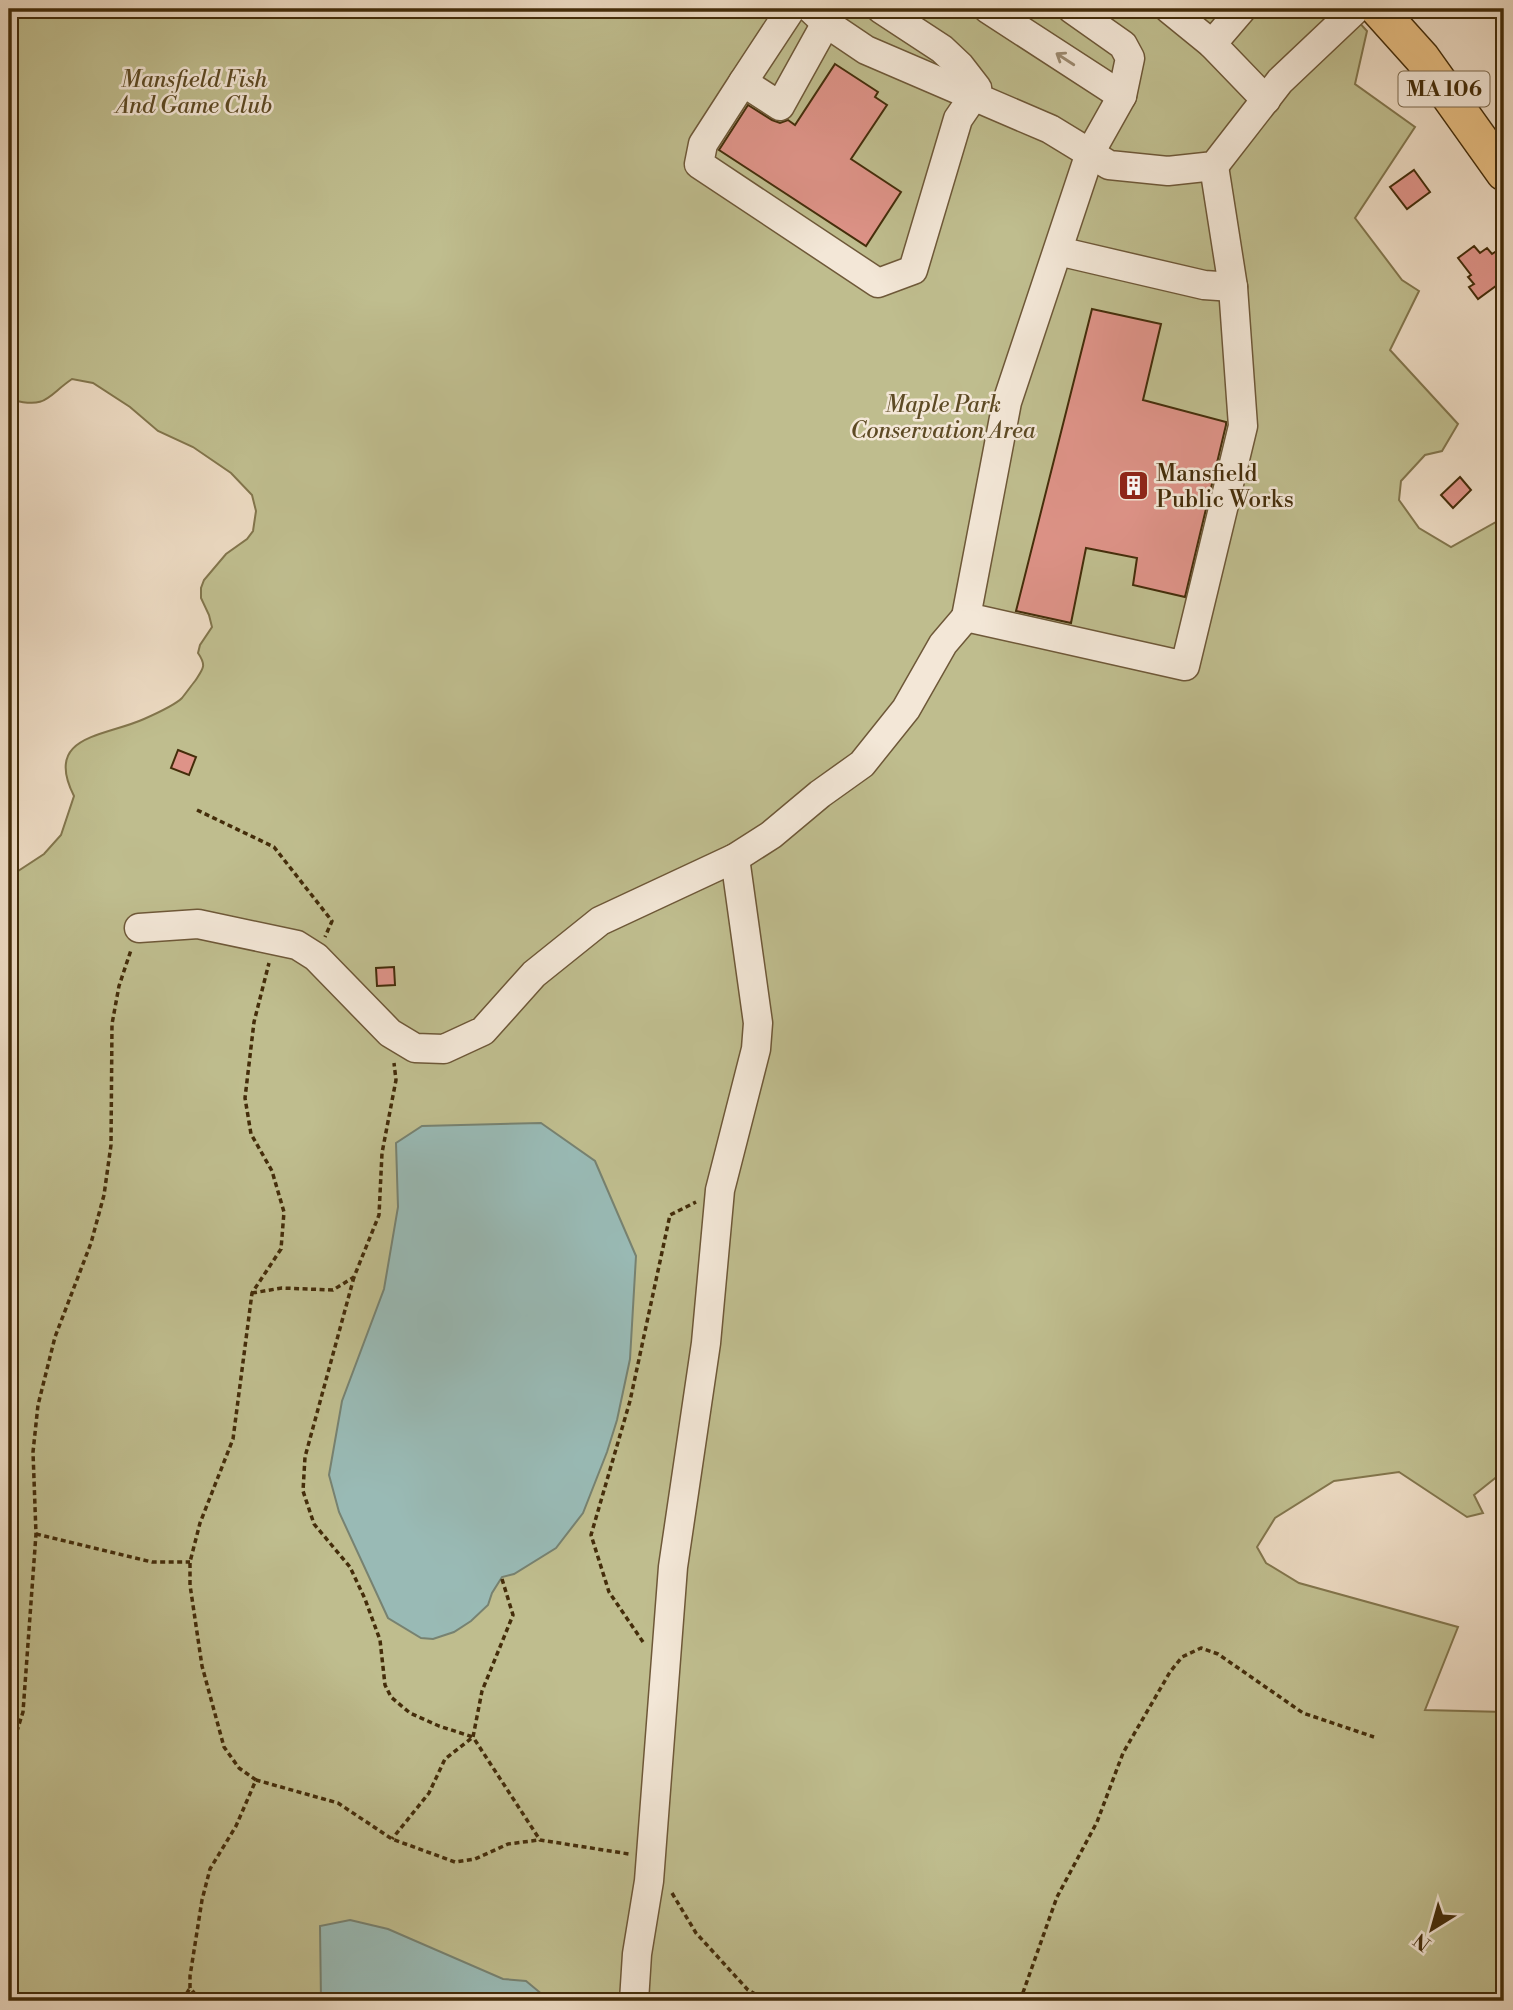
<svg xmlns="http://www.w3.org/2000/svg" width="1513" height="2010" font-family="'Libre Bodoni',serif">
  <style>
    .green { fill: #bfbd8e; stroke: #82754c; stroke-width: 2 }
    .water { fill: #99bab5; stroke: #778271; stroke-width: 2 }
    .building { fill: #de9388; stroke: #442d0a; stroke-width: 2 }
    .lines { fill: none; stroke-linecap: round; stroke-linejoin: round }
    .minor-casing { stroke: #6e5838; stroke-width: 31 }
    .major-casing { stroke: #442d0a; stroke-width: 38 }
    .path { stroke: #442d0a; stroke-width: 3.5; stroke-dasharray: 5 3.5; stroke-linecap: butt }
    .minor { stroke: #f3e7d7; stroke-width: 28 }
    .major { stroke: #e6bd81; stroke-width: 35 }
    .oneway { stroke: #9c8a70 }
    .labels { text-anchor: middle; stroke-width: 5; stroke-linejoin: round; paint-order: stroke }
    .shield { fill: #f3e7d7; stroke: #786548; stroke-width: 2 }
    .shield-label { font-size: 21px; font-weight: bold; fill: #442d0a }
    .park-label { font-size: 23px; font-style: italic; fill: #5d4a24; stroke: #f3e7d7 }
    .poi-label { font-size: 23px; fill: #442d0a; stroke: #f3e7d7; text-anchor: start }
  </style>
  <rect width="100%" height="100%" fill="#ecdac2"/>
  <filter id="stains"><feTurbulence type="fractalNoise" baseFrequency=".00286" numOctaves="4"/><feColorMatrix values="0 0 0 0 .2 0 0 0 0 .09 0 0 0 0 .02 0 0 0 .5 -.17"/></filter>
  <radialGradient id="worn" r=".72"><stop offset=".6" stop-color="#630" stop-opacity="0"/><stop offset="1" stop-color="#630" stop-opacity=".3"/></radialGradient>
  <path class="green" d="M 9,9 L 1347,9 L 1367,31 L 1355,84 L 1415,127 L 1355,218 L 1402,280 L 1419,291 L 1390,350 L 1458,424 L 1442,451 L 1425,455 L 1401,481 L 1399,500 L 1419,528 L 1451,547 L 1496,522 L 1504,523 L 1504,1471 L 1474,1495 L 1483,1513 L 1467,1517 L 1399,1472 L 1334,1481 L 1275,1518 L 1257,1547 L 1266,1563 L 1299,1583 L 1458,1627 L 1425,1710 L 1504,1712 L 1504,2001 L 9,2001 L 9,877 L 44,854 L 61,835 L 74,796 C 43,735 104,737 144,719 C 153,715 176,704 182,698 C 186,693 191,686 195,681 C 203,669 207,666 198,653 L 200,645 L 212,627 L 209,615 L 201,598 L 201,588 L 204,580 L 226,554 L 247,539 L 253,531 L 256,511 L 252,495 L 231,473 L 193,447 L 158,431 L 130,407 L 93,383 L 72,379 C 47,396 47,409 13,400 L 9,394 Z"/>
  <g class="water">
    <polygon points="541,1123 595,1161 636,1256 630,1359 617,1420 607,1452 583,1513 556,1548 514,1574 502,1577 492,1593 488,1605 471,1621 454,1632 433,1639 421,1638 388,1618 339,1512 329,1475 342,1401 384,1289 398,1207 396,1143 422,1126"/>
    <polygon points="350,1920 388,1929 503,1979 526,1981 543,1995 545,2001 321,2001 320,1926"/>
  </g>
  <g class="building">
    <polygon points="835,64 878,92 875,97 887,105 851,159 901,192 866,246 719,150 748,105 772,120 780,123 788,120 795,125"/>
    <polygon points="1414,170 1430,192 1407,209 1390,187"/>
    <polygon points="1474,246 1480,253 1487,248 1492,254 1504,246 1504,280 1478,299 1469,287 1474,284 1468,277 1471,275 1458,258"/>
    <polygon points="1092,309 1161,324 1143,400 1226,422 1226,425 1185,597 1133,585 1137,558 1086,548 1071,623 1016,611"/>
    <polygon points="1460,477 1471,490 1453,508 1441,495"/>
    <polygon points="178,750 196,757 189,775 171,768"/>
    <polygon points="394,967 395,985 377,986 376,968"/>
  </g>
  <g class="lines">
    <defs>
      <g id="minor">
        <polyline points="791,9 743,82 780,106 826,23"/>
        <polyline points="811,9 826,23 866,50 1050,129 1109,165 1168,171 1214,166 1280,81 1356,9"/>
        <polyline points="988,9 1122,96"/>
        <polyline points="1072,9 1123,45 1130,58 1122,96 1090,153 1007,402 966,617 1185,666 1243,426 1233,287 1214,166"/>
        <polyline points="1169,9 1212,44 1266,100"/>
        <polyline points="1212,44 1242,9"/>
        <polyline points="743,82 703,144 699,164 878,283 913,270 958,119 973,97 977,88 960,66 942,49 881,9"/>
        <polyline points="1058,251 1204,285 1233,287"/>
        <polyline points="139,928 198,924 297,945 316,957 390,1033 415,1048 444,1049 483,1031 534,974 600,921 735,858 771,835 820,794 862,764 906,709 943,644 966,617"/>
        <polyline points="634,2001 637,1954 649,1881 673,1567 706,1343 720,1190 756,1049 758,1023 735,858"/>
      </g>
      <polyline id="major" points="1378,9 1422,58 1504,173"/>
    </defs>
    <use href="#minor" class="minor-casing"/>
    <use href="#major" class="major-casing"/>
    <g class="path">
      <polyline points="197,810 274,847 332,921 325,937"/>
      <polyline points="354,1277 305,1457 303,1491 314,1524 350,1567 365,1599 380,1640 385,1685 391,1697 410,1713 439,1726 473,1737 445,1759 429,1793 392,1839"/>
      <polyline points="252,1293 282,1288 333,1290 354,1277 379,1215 382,1153 396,1080 394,1063"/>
      <polyline points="36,1534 152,1562 190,1562"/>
      <polyline points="502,1579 513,1615 482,1691 473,1737 540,1840 629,1854"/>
      <polyline points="643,1642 609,1592 591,1535 630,1401 670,1215 696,1202"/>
      <polyline points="9,1756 23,1712 36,1534 33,1452 38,1405 55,1337 91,1243 104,1195 111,1145 112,1024 119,986 131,950"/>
      <polyline points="256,1780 239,1768 224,1747 202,1666 190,1585 190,1562 200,1523 233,1439 252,1293 281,1249 284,1212 272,1171 251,1134 245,1098 254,1022 269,963"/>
      <polyline points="672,1893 696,1933 748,1990 767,2001"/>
      <polyline points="182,2001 190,1988"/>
      <polyline points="201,2001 190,1988 190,1976 202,1900 210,1869 236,1826 256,1780 338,1803 392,1839 455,1862 475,1859 508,1844 539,1840"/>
      <polyline points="1020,2001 1057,1897 1097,1822 1123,1753 1170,1672 1182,1657 1201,1648 1218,1654 1303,1713 1374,1737"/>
    </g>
    <use href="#minor" class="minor"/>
    <use href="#major" class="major"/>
  </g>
  <defs><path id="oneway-shaft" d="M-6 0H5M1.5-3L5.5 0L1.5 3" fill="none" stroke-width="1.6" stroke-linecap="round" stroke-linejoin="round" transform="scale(1.75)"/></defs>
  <use class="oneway" href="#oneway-shaft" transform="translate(1065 59) rotate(-147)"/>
  <defs>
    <symbol id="building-square" viewBox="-11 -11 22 22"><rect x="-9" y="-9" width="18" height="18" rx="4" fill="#8f2418" stroke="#f3e7d7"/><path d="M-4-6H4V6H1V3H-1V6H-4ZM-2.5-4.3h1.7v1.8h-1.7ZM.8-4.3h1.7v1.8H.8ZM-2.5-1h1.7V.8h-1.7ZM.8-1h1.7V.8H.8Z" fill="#fff"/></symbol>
  </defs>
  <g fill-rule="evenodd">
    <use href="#building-square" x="1116" y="468" width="35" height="35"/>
  </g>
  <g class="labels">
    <rect class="shield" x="1398.5" y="71.5" width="91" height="35" rx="5"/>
    <g class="shield-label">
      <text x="1444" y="96">MA 106</text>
    </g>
    <g class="park-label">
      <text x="194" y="87">Mansfield Fish<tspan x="194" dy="26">And Game Club</tspan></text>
      <text x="943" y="412">Maple Park<tspan x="943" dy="26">Conservation Area</tspan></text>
    </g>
    <g class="poi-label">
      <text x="1156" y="481">Mansfield<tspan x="1156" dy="26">Public Works</tspan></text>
    </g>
  </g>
  <rect width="1513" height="2010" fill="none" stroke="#ecdac2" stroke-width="35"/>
  <rect x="10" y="10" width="1492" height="1989" fill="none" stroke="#442d0a" stroke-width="3.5"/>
  <rect x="18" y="18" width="1478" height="1975" fill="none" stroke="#442d0a" stroke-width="2"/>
  <g transform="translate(1432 1929) rotate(217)" stroke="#f3e7d7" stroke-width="5" paint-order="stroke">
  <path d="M0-5L12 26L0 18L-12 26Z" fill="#442d0a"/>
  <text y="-10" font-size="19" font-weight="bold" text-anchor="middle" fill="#442d0a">N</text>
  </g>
  <rect width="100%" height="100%" filter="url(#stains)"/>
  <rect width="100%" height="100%" fill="url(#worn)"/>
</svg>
